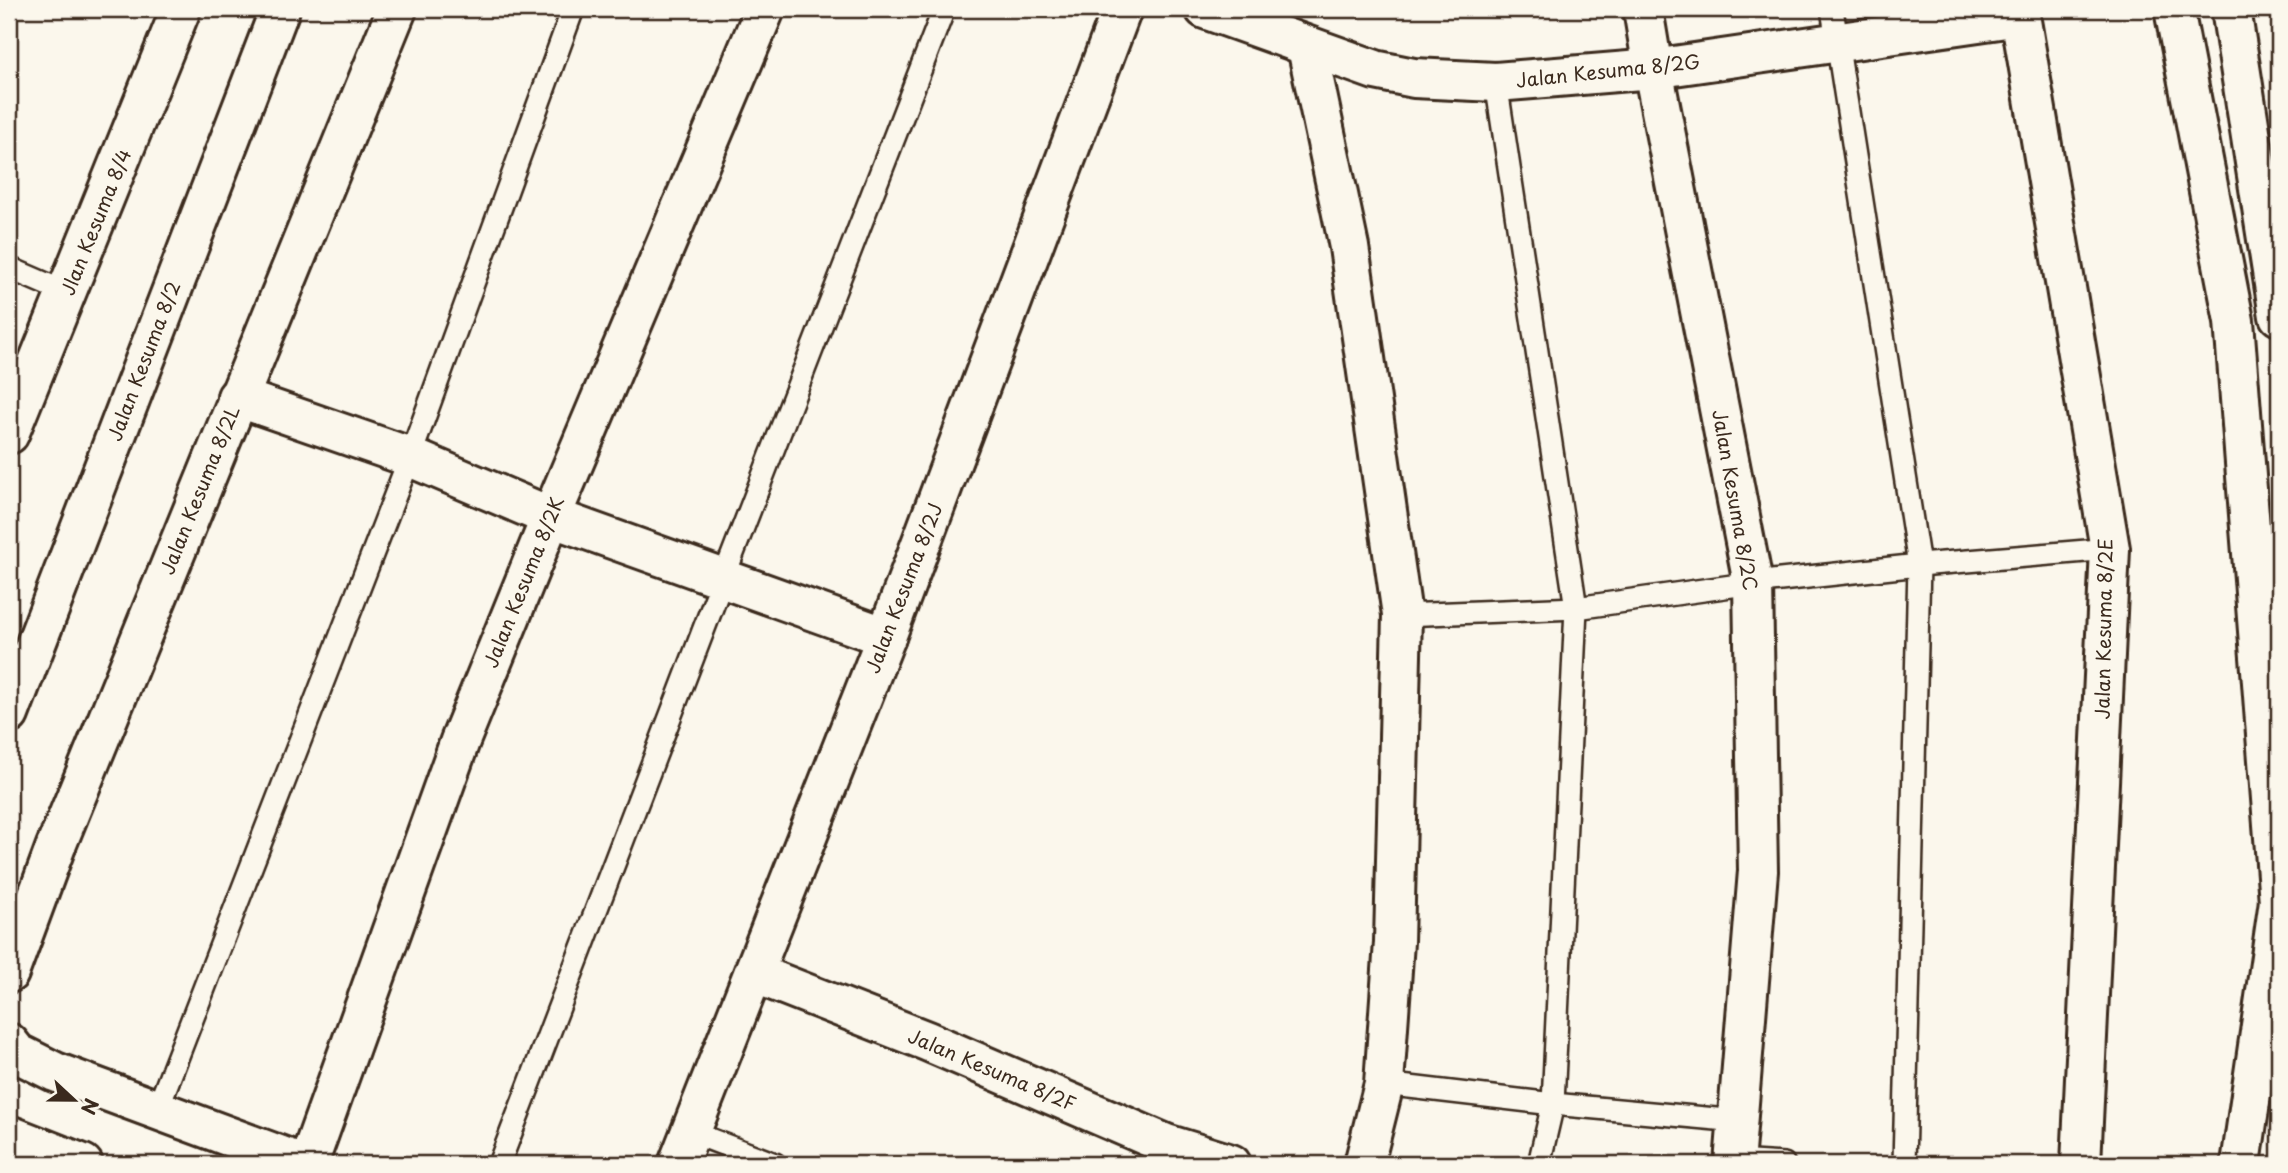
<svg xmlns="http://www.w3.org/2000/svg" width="2288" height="1173" font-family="'Playpen Sans',sans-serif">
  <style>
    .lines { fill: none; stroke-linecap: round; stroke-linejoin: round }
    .lane-casing { stroke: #3b2a1e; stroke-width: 26 }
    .street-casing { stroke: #3b2a1e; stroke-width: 44 }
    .secondary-casing { stroke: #3b2a1e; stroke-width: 44 }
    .lane { stroke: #fbf7ec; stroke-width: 21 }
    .street { stroke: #fbf7ec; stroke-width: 38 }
    .secondary { stroke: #fbf7ec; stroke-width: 38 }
    .labels { text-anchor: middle; stroke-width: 5; stroke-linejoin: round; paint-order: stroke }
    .street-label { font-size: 19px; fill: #3b2a1e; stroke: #fbf7ec }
  </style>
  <rect width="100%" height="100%" fill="#fbf7ec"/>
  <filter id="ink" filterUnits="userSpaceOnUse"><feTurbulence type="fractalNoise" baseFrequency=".0143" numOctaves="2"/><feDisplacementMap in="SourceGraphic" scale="14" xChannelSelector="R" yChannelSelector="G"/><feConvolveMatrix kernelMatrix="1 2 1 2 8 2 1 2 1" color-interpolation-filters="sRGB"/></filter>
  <g filter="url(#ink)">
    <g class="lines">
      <defs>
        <g id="lane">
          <polyline points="1832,9 1919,565 1904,1164"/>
          <polyline points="1496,82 1576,608 1553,1104 1539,1164"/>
          <polyline points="9,268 67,293"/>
          <polyline points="1402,615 1576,608 1753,583 1919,565 2110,549"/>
          <polyline points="1384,1084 1553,1104 1738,1121"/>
          <polyline points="157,1110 410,457 573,9"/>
          <polyline points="691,1132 775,1164"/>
          <polyline points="1735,1161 1784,1164"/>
          <polyline points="499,1164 723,579 944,9"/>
        </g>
        <g id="street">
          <polyline points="1205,9 1375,70 1414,78 1496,82 1653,69 2020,16"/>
          <polyline points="1643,9 1653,69 1753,583 1758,871 1734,1164"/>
          <polyline points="2019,9 2110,549 2081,1164"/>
          <polyline points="1307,47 1349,247 1402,615 1394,942 1384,1084 1364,1164"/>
          <polyline points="237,397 410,457 551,517 886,637"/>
          <polyline points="9,434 181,9"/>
          <polyline points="9,714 280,9"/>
          <polyline points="9,973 56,846 397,9"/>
          <polyline points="754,973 927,1041 1166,1144 1231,1164"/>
          <polyline points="9,1043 17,1053 55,1072 303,1164"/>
          <polyline points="9,1135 83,1164"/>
          <polyline points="308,1164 460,741 551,517 765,9"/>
          <polyline points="678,1164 886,637 1122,9"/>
        </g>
        <g id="secondary">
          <polyline points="2174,9 2234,321 2279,902"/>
          <polyline points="2231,9 2279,316"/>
          <polyline points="2241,1164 2279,901"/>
        </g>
      </defs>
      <use href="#lane" class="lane-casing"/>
      <use href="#street" class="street-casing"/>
      <use href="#secondary" class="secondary-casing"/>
      <use href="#lane" class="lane"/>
      <use href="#street" class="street"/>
      <use href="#secondary" class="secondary"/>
    </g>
  </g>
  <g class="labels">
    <g class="street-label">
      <text transform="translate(1608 71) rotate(-6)" y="7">Jalan Kesuma 8/2G</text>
      <text transform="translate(96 222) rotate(-68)" y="7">Jlan Kesuma 8/4</text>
      <text transform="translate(144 361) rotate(-69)" y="7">Jalan Kesuma 8/2</text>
      <text transform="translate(200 490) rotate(-68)" y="7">Jalan Kesuma 8/2L</text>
      <text transform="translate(1735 500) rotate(80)" y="7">Jalan Kesuma 8/2C</text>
      <text transform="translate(524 582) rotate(-68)" y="7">Jalan Kesuma 8/2K</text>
      <text transform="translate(904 588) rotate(-69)" y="7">Jalan Kesuma 8/2J</text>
      <text transform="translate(2104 629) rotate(-89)" y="7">Jalan Kesuma 8/2E</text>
      <text transform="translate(992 1070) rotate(23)" y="7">Jalan Kesuma 8/2F</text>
    </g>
  </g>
  <rect width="2288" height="1173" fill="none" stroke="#fbf7ec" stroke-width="35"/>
  <rect x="18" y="18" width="2253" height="1138" fill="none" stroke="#3b2a1e" stroke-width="2.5" filter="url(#ink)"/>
  <g transform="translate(74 1100) rotate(112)" stroke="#fbf7ec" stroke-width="5" paint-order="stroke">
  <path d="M0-5L12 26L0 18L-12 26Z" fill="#3b2a1e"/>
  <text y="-10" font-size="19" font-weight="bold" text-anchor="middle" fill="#3b2a1e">N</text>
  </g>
</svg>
